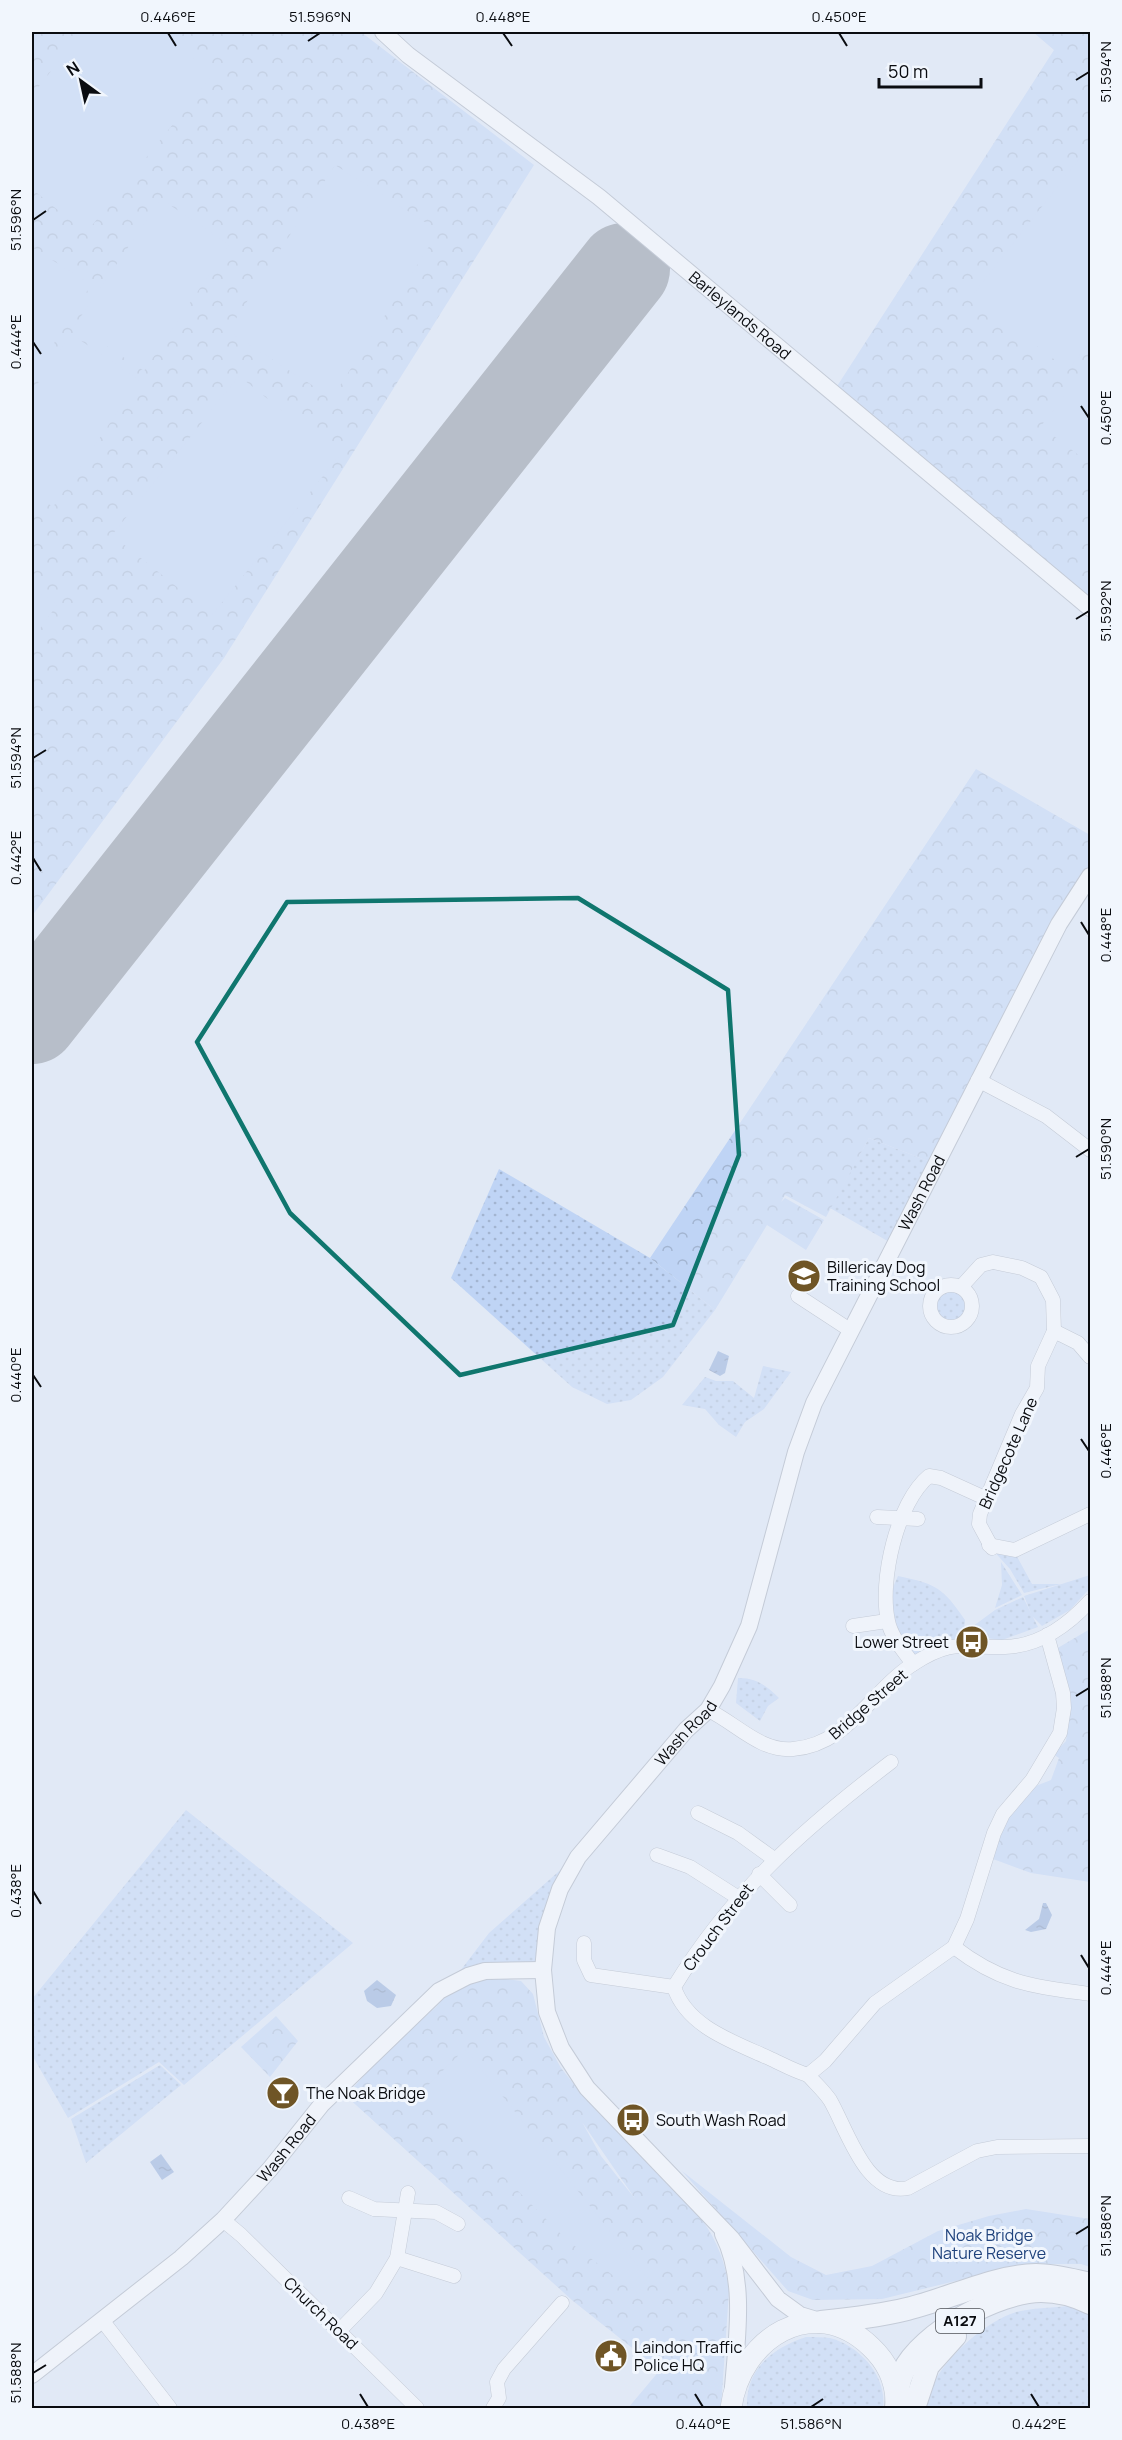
<svg xmlns="http://www.w3.org/2000/svg" width="1122" height="2440" font-family="Manrope,sans-serif">
  <style>
    .grass { fill: url(#grass-dots) }
    .forest { fill: url(#forest-crowns); fill-rule: evenodd }
    .garden { fill: #bfd4f5 }
    .water { fill: url(#water-ripples) }
    .lines { fill: none; stroke-linecap: round; stroke-linejoin: round }
    .runway { stroke: #848a92; stroke-width: 92 }
    .minor-casing { stroke: #a0a7b3; stroke-width: 15 }
    .tertiary-casing { stroke: #a0a7b3; stroke-width: 18 }
    .primary-casing { stroke: #a0a7b3; stroke-width: 22 }
    .trunk-casing { stroke: #a0a7b3; stroke-width: 24 }
    .minor { stroke: #fff; stroke-width: 14 }
    .tertiary { stroke: #fff; stroke-width: 16 }
    .primary { stroke: #fff; stroke-width: 21 }
    .trunk { stroke: #fff; stroke-width: 22 }
    .marked { fill: none; stroke: #0f766e; stroke-width: 4.5; stroke-linejoin: round }
    .ticks { fill: none; stroke: #0a0c10; stroke-width: 2 }
    .labels { text-anchor: middle; stroke-width: 6; stroke-linejoin: round; paint-order: stroke }
    .shield { fill: #f1f6fd; stroke: #4f5257; stroke-width: 1.5 }
    .shield-label { font-size: 15px; font-weight: bold; fill: #0a0c10 }
    .street-label { font-size: 16px; fill: #0a0c10; stroke: #f1f6fd }
    .poi-label { font-size: 16px; fill: #0a0c10; stroke: #f1f6fd; text-anchor: start }
    .park-label { font-size: 16px; fill: #20437d; stroke: #f1f6fd }
    .neatline { fill: none; stroke: #0a0c10; stroke-width: 2 }
    .ticks-label { font-size: 15px; text-anchor: middle; fill: #0a0c10 }
  </style>
  <defs>
    <pattern id="grass-dots" width="8" height="8" patternUnits="userSpaceOnUse" patternTransform="scale(1.5)"><rect width="8" height="8" fill="#bfd4f5"/><path d="M2 2h.1M6 6h.1" fill="none" stroke="#a3b5d1" stroke-width="1.8" stroke-linecap="round"/></pattern>
    <pattern id="forest-crowns" width="20" height="18" patternUnits="userSpaceOnUse" patternTransform="scale(1.5)"><rect width="20" height="18" fill="#bfd4f5"/><path d="M2 6a3 3 0 1 1 6 0M12 15a3 3 0 1 1 6 0" fill="none" stroke="#a3b5d1"/></pattern>
    <pattern id="water-ripples" width="26" height="14" patternUnits="userSpaceOnUse" patternTransform="scale(1.5)"><rect width="26" height="14" fill="#8aa7d6"/><path d="M2 4q2-2 4 0t4 0M15 11q2-2 4 0t4 0" fill="none" stroke="#6f86ac"/></pattern>
  </defs>
  <rect width="100%" height="100%" fill="#e1e9f5"/>
  <g class="grass">
    <polygon points="869,1138 933,1163 891,1243 830,1208"/>
    <polygon points="499,1169 650,1258 715,1310 663,1377 631,1400 607,1404 572,1387 451,1278"/>
    <circle cx="951" cy="1306" r="21"/>
    <polygon points="763,1366 791,1372 764,1409 745,1422 736,1437 719,1425 705,1409 682,1405 705,1377 716,1381 733,1381 754,1398"/>
    <polygon points="990,1547 1015,1553 1032,1584 1061,1584 1024,1593 1010,1569"/>
    <polygon points="1001,1562 1022,1595 995,1608 1002,1585"/>
    <polygon points="1090,1575 1090,1588 1070,1610 1042,1626 1032,1616 1024,1596"/>
    <path d="M 898,1576 C 937,1584 943,1588 965,1620 L 964,1630 L 957,1638 L 995,1610 L 1023,1597 L 1038,1627 L 1002,1640 L 977,1637 L 949,1645 L 916,1659 C 895,1629 880,1613 898,1576 Z"/>
    <path d="M 738,1678 C 755,1677 767,1686 779,1698 L 768,1706 L 760,1721 L 736,1703 Z"/>
    <polygon points="186,1810 353,1943 184,2085 159,2062 68,2118 32,2055 32,1999"/>
    <polygon points="566,1865 538,1943 534,1969 454,1979 489,1933"/>
    <polygon points="160,2065 181,2085 86,2163 71,2119"/>
    <path d="M 1067,2306 L 1090,2314 L 1090,2408 L 926,2408 C 928,2371 981,2323 1016,2312 C 1032,2308 1051,2308 1067,2306 Z"/>
    <path d="M 806,2337 C 813,2337 822,2337 830,2338 C 860,2346 887,2376 883,2408 L 747,2408 C 745,2370 772,2348 806,2337 Z"/>
  </g>
  <g class="forest">
    <polygon points="32,32 361,32 534,165 224,658 32,916"/>
    <polygon points="1033,32 1090,32 1090,608 832,394 1054,50"/>
    <polygon points="976,769 1090,835 1090,875 933,1163 869,1138 826,1217 785,1195 781,1202 785,1198 824,1220 806,1250 767,1225 715,1310 650,1258"/>
    <polygon points="1090,1629 1090,1882 1031,1873 993,1859 1002,1826 1028,1789 1051,1780 1059,1758 1053,1754 1066,1741 1071,1705 1056,1649"/>
    <path d="M 500,1978 L 521,1981 L 533,1994 L 544,2037 L 561,2068 L 585,2098 L 703,2221 C 718,2243 726,2264 729,2291 L 721,2408 L 628,2408 L 660,2370 L 573,2301 L 346,2096 L 384,2053 L 436,2007 L 444,1997 L 472,1981 ZM 582,2122 L 636,2200 L 601,2156 Z"/>
    <polygon points="276,2016 298,2041 270,2077 241,2047"/>
    <polygon points="682,2171 791,2257 826,2275 872,2266 938,2231 989,2216 1026,2209 1090,2219 1090,2267 1081,2264 1025,2264 882,2299 813,2300 788,2291"/>
  </g>
  <g class="garden">
    <polygon points="82,32 160,32 213,74 86,233 32,189 32,95"/>
    <polygon points="1090,145 1090,342 1068,370 972,296"/>
    <polygon points="335,165 439,231 332,398 228,331"/>
    <polygon points="161,199 229,245 144,371 75,325"/>
    <polygon points="32,247 91,285 32,378"/>
    <polygon points="71,334 139,380 53,507 32,492 32,392"/>
    <polygon points="1090,362 1090,464 1041,426"/>
    <polygon points="239,376 339,456 212,615 112,535"/>
    <polygon points="32,587 57,605 32,640"/>
    <polygon points="465,2049 648,2279 637,2294 567,2240 420,2093"/>
  </g>
  <g class="water">
    <polygon points="718,1351 729,1356 725,1373 720,1376 709,1370"/>
    <polygon points="1043,1903 1046,1903 1052,1915 1046,1929 1031,1932 1025,1930 1039,1919"/>
    <polygon points="377,1980 396,1995 391,2006 377,2008 367,2001 364,1991"/>
    <polygon points="161,2154 174,2172 162,2180 150,2162"/>
  </g>
  <g class="lines">
    <polyline class="runway" points="32,1018 624,269"/>
    <defs>
      <g id="minor">
        <polyline points="978,1080 1046,1116 1090,1150"/>
        <circle cx="951" cy="1306" r="21"/>
        <polyline points="961,1287 981,1265 993,1262 1022,1268 1041,1277 1053,1300 1054,1331"/>
        <polyline points="798,1296 850,1330"/>
        <polyline points="877,1517 918,1519"/>
        <polyline points="989,1545 1015,1550 1090,1514"/>
        <polyline points="992,1548 979,1524 980,1514 1022,1414 1037,1388 1038,1366 1054,1331 1078,1343 1090,1357"/>
        <polyline points="853,1626 887,1621"/>
        <path d="M 913,1664 C 904,1651 891,1637 888,1621 C 879,1581 897,1502 929,1476 L 941,1478 L 985,1498"/>
        <path d="M 708,1710 C 736,1723 760,1752 793,1749 C 848,1745 871,1691 913,1664 C 954,1638 962,1648 1005,1647 C 1040,1646 1068,1625 1090,1601"/>
        <polyline points="698,1813 738,1833 774,1859"/>
        <polyline points="657,1855 690,1867 737,1897"/>
        <polyline points="759,1874 790,1905"/>
        <polyline points="584,1943 584,1960 591,1975 674,1987"/>
        <path d="M 954,1947 C 1002,1984 1033,1986 1090,1994"/>
        <polyline points="808,2075 825,2061 875,2003 954,1947 967,1919 994,1833 1003,1814 1032,1780 1060,1733 1064,1708 1063,1693 1047,1635"/>
        <path d="M 808,2075 C 794,2071 782,2064 769,2058 C 734,2042 687,2027 674,1987 C 732,1892 803,1829 891,1762"/>
        <path d="M 808,2075 C 815,2083 824,2091 830,2100 C 847,2129 866,2197 908,2188 L 977,2151 L 997,2147 L 1090,2146"/>
        <polyline points="349,2198 374,2209 436,2212 458,2224"/>
        <polyline points="223,2220 241,2235 417,2408"/>
        <polyline points="397,2258 454,2276"/>
        <polyline points="102,2320 170,2408"/>
        <polyline points="340,2330 376,2293 397,2258 408,2193"/>
        <polyline points="493,2408 499,2398 497,2382 504,2369 562,2303"/>
      </g>
      <g id="tertiary">
        <path id="s1" d="M 383,32 L 408,55 L 599,197 L 1090,608"/>
        <path d="M 723,2234 C 746,2279 737,2338 733,2387"/>
        <path id="s2" d="M 820,2321 L 800,2315 L 778,2299 L 731,2238 L 587,2088 L 561,2048 L 547,2012 L 543,1970 L 547,1928 L 560,1889 L 578,1857 L 686,1730 L 708,1710 L 722,1686 L 749,1626 L 796,1452 L 814,1403 L 1059,924 L 1090,876"/>
        <path id="s3" d="M 32,2375 L 181,2258 L 223,2220 L 270,2169 L 322,2104 L 439,1991 L 468,1976 L 485,1971 L 543,1970"/>
      </g>
      <path id="primary" d="M 731,2408 C 740,2339 813,2291 871,2347 C 886,2361 895,2379 896,2400"/>
      <g id="trunk">
        <path d="M 821,2322 C 850,2319 879,2316 907,2309 C 949,2299 993,2276 1036,2275 C 1055,2275 1072,2280 1090,2284"/>
        <path d="M 896,2408 C 897,2396 897,2384 903,2372 C 921,2333 999,2291 1041,2291 C 1058,2291 1076,2296 1090,2303"/>
        <polyline points="914,2408 928,2366 955,2336"/>
      </g>
    </defs>
    <use href="#minor" class="minor-casing"/>
    <use href="#tertiary" class="tertiary-casing"/>
    <use href="#primary" class="primary-casing"/>
    <use href="#trunk" class="trunk-casing"/>
    <use href="#minor" class="minor"/>
    <use href="#tertiary" class="tertiary"/>
    <use href="#primary" class="primary"/>
    <use href="#trunk" class="trunk"/>
  </g>
  <path d="M0 0H1122V2440H0ZM 578,898 L 728,990 L 739,1155 L 673,1325 L 460,1375 L 290,1213 L 197,1042 L 287,902 Z" fill="#e1e9f5" fill-opacity=".55" fill-rule="evenodd"/>
  <path class="marked" d="M 578,898 L 728,990 L 739,1155 L 673,1325 L 460,1375 L 290,1213 L 197,1042 L 287,902 Z"/>
  <path class="ticks" d="M 168,33 L 176,46M 503,33 L 512,46M 839,33 L 847,46M 308,41 L 320,33M 1076,80 L 1089,72M 33,220 L 46,211M 33,342 L 41,354M 1081,406 L 1089,418M 1076,619 L 1089,611M 33,758 L 46,750M 33,858 L 41,871M 1081,922 L 1089,935M 1076,1157 L 1089,1149M 33,1375 L 41,1387M 1081,1439 L 1089,1451M 1076,1696 L 1089,1688M 33,1891 L 41,1904M 1081,1955 L 1089,1968M 1076,2234 L 1089,2226M 33,2373 L 46,2365M 360,2394 L 368,2407M 695,2394 L 703,2407M 1031,2394 L 1039,2407M 811,2407 L 823,2399"/>
  <defs>
    <symbol id="school-disc" viewBox="-11 -11 22 22"><circle r="9.5" fill="#6f5526" stroke="#f1f6fd"/><path d="M0-5L7-2L0 1L-7-2ZM-4 1L0 2.5L4 1V4Q0 6-4 4Z" fill="#fff"/></symbol>
    <symbol id="bus-disc" viewBox="-11 -11 22 22"><circle r="9.5" fill="#6f5526" stroke="#f1f6fd"/><path d="M-5-6H5V4H4V6H2V4H-2V6H-4V4H-5ZM-3.5-4V0h7V-4ZM-3.5 1.2v1.5H-2V1.2ZM2 1.2v1.5H3.5V1.2Z" fill="#fff"/></symbol>
    <symbol id="bar-disc" viewBox="-11 -11 22 22"><circle r="9.5" fill="#6f5526" stroke="#f1f6fd"/><path d="M-6-5H6L.8 .8V4.5H3.5V6h-7V4.5H-.8V.8Z" fill="#fff"/></symbol>
    <symbol id="civic-disc" viewBox="-11 -11 22 22"><circle r="9.5" fill="#6f5526" stroke="#f1f6fd"/><path d="M-.6-6.5H3V-4.5H.6V-3L4-1V1h2V6H-6V1h2V-1L-.6-3ZM-1.2 2.5V6h2.4V2.5Z" fill="#fff"/></symbol>
  </defs>
  <g fill-rule="evenodd">
    <use href="#school-disc" x="785" y="1257" width="38" height="38"/>
    <use href="#bus-disc" x="953" y="1623" width="38" height="38"/>
    <use href="#bar-disc" x="264" y="2074" width="38" height="38"/>
    <use href="#bus-disc" x="614" y="2101" width="38" height="38"/>
    <use href="#civic-disc" x="592" y="2337" width="38" height="38"/>
  </g>
  <g class="labels">
    <rect class="shield" x="936" y="2309" width="48" height="24" rx="4.5"/>
    <g class="shield-label">
      <text x="960" y="2326">A127</text>
    </g>
    <g class="street-label">
      <text dy="6" stroke="none"><textPath href="#s1" startOffset="456">Barleylands Road</textPath></text>
      <text dy="6" stroke="none"><textPath href="#s2" startOffset="1340">Wash Road</textPath></text>
      <text transform="translate(1008 1453) rotate(-66)" y="6">Bridgecote Lane</text>
      <text transform="translate(868 1704) rotate(-41)" y="6">Bridge Street</text>
      <text dy="6" stroke="none"><textPath href="#s2" startOffset="746">Wash Road</textPath></text>
      <text transform="translate(718 1927) rotate(-53)" y="6">Crouch Street</text>
      <text dy="6" stroke="none"><textPath href="#s3" startOffset="342">Wash Road</textPath></text>
      <text transform="translate(321 2313) rotate(44)" y="6">Church Road</text>
    </g>
    <g class="poi-label">
      <text x="827" y="1273">Billericay Dog<tspan x="827" dy="18">Training School</tspan></text>
      <text x="949" y="1648" text-anchor="end">Lower Street</text>
      <text x="306" y="2099">The Noak Bridge</text>
      <text x="656" y="2126">South Wash Road</text>
      <text x="634" y="2353">Laindon Traffic<tspan x="634" dy="18">Police HQ</tspan></text>
    </g>
    <g class="park-label">
      <text x="989" y="2241">Noak Bridge<tspan x="989" dy="18">Nature Reserve</tspan></text>
    </g>
  </g>
  <rect width="1122" height="2440" fill="none" stroke="#f1f6fd" stroke-width="66"/>
  <g transform="translate(81 81) rotate(327)" stroke="#f1f6fd" stroke-width="4.5" paint-order="stroke">
  <path d="M0-4.5L10 22L0 15L-10 22Z" fill="#0a0c10"/>
  <text y="-9" font-size="16" font-weight="bold" text-anchor="middle" fill="#0a0c10">N</text>
  </g>
  <path d="M879 78v9h102v-9" fill="none" stroke="#0a0c10" stroke-width="3"/>
  <text x="888" y="78" font-size="18" fill="#0a0c10" stroke="#f1f6fd" stroke-width="4.5" paint-order="stroke">50 m</text>
  <rect x="33" y="33" width="1056" height="2374" class="neatline"/>
  <g class="ticks-label">
    <text x="168" y="22">0.446°E</text>
    <text x="320" y="22">51.596°N</text>
    <text x="503" y="22">0.448°E</text>
    <text x="839" y="22">0.450°E</text>
    <text transform="translate(1106 72) rotate(-90)" y="5">51.594°N</text>
    <text transform="translate(16 220) rotate(-90)" y="5">51.596°N</text>
    <text transform="translate(16 342) rotate(-90)" y="5">0.444°E</text>
    <text transform="translate(1106 418) rotate(-90)" y="5">0.450°E</text>
    <text transform="translate(1106 611) rotate(-90)" y="5">51.592°N</text>
    <text transform="translate(16 758) rotate(-90)" y="5">51.594°N</text>
    <text transform="translate(16 858) rotate(-90)" y="5">0.442°E</text>
    <text transform="translate(1106 935) rotate(-90)" y="5">0.448°E</text>
    <text transform="translate(1106 1149) rotate(-90)" y="5">51.590°N</text>
    <text transform="translate(16 1375) rotate(-90)" y="5">0.440°E</text>
    <text transform="translate(1106 1451) rotate(-90)" y="5">0.446°E</text>
    <text transform="translate(1106 1688) rotate(-90)" y="5">51.588°N</text>
    <text transform="translate(16 1891) rotate(-90)" y="5">0.438°E</text>
    <text transform="translate(1106 1968) rotate(-90)" y="5">0.444°E</text>
    <text transform="translate(1106 2226) rotate(-90)" y="5">51.586°N</text>
    <text transform="translate(16 2373) rotate(-90)" y="5">51.588°N</text>
    <text x="368" y="2429">0.438°E</text>
    <text x="703" y="2429">0.440°E</text>
    <text x="811" y="2429">51.586°N</text>
    <text x="1039" y="2429">0.442°E</text>
  </g>
</svg>
